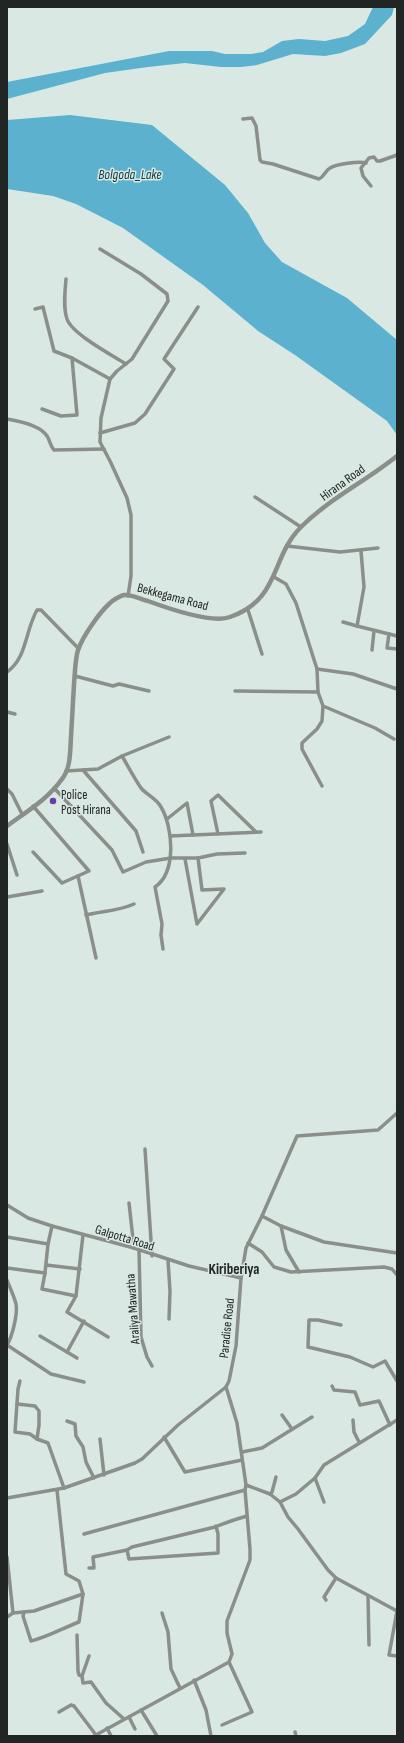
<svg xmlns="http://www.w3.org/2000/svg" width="404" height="1743" font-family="'Sofia Sans Condensed',sans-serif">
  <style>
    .water { fill: #5cb2ce }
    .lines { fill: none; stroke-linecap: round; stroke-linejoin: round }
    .minor { stroke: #8a8f8a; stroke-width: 3.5 }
    .tertiary { stroke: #8a8f8a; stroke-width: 4.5 }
    .poi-dot { fill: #6b39b0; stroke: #d9e8e2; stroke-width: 1.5 }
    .labels { text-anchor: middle; stroke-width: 3; stroke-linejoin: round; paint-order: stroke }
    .street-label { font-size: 13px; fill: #212624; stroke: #d9e8e2 }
    .poi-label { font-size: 13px; fill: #212624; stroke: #d9e8e2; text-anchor: start }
    .water-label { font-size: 14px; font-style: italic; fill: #103845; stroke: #d9e8e2 }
    .quarter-label { font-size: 15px; font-weight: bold; fill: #212624; stroke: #d9e8e2 }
  </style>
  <rect width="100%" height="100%" fill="#d9e8e2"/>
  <g class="water">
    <polygon points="373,7 394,7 392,15 365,44 341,53 325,56 293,54 257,65 241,67 221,67 185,63 148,67 105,73 7,99 7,82 169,51 212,51 225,54 251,54 263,52 282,41 299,39 325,41 348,36 365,24"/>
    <polygon points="70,115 152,125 225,185 248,213 265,243 282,262 347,298 397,340 397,435 387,421 295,355 258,331 203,285 123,228 76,204 53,196 7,189 7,120"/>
  </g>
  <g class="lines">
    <g class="minor">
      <path d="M 243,119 L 252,118 L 256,126 L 260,160 L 262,162 L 273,164 L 319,179 C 324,177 325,171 330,168 C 336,164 359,161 366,163"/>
      <polyline points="371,186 363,176 361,168 369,158 374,157 377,161 380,161 397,155"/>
      <polyline points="100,249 141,274 167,294 168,301 132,359 117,371 110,379 101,418 100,442 110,461 127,498 131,515 131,576 128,596"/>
      <path d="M 66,279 C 65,292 63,307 67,319 C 72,334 112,355 126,364"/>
      <polyline points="35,309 43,307 54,351 72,358"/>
      <polyline points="42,409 61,416 77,415 72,358 110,379"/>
      <path d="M 7,419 C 19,421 40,425 47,436 C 50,440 50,446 54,450 L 104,449"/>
      <polyline points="100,433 135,423 145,414 174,369 164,359 198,307"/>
      <polyline points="255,497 301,527"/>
      <polyline points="287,546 340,552 378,548"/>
      <polyline points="274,577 286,584 296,603 317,669 318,692 323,706 375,728 394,739"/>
      <polyline points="248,610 262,654"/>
      <polyline points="343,622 357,626 364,587 361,551"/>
      <polyline points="357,626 397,636"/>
      <polyline points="389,634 387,648 397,649"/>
      <polyline points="372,650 374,631"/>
      <polyline points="317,669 353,674 397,689"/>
      <path d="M 7,672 C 27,658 25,631 37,610 L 41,610 L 79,649"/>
      <polyline points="75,676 113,686 119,684 149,691"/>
      <polyline points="235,691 318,692"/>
      <polyline points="7,712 15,714"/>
      <path d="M 122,756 C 128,766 134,778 141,788 C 147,795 157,799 161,807 C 173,827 177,872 155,887 L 162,924 L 161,935 L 163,949"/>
      <polyline points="83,770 136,831 143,852"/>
      <polyline points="66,771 98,769 122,756 169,737"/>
      <polyline points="322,786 302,749 302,743 317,729 322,721 323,706"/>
      <polyline points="54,788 112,850 123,872 146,862 171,858 198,858 217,854 245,853"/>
      <polyline points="7,789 12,794 22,814"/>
      <polyline points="167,819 187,803 193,835"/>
      <polyline points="218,834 211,801 218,795 256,832"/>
      <polyline points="170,836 261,832"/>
      <polyline points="7,844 17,875"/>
      <polyline points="33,852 62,883 89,871 33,806"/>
      <polyline points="185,859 197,924 224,889 202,890 198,858"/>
      <polyline points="78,876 96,958"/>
      <polyline points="7,897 42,891"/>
      <path d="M 86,915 C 103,911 118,911 134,904"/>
      <polyline points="145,1149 152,1256"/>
      <polyline points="129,1203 134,1248"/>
      <polyline points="7,1205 28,1218 52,1226 134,1248 189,1266 241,1278"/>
      <polyline points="262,1216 281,1226 324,1242 397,1253"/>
      <polyline points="281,1226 286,1250 299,1272"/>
      <polyline points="83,1235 76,1296 67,1312 108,1337"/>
      <polyline points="7,1237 48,1244"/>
      <polyline points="248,1243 262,1252 274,1267 291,1272 384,1267 392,1269 397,1275"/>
      <polyline points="139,1250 141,1337 147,1357 152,1366"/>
      <polyline points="168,1260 170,1291 169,1319"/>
      <polyline points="46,1265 80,1269"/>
      <polyline points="7,1268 45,1273 42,1289 76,1296"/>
      <polyline points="45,1273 48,1244 52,1226"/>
      <path d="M 7,1280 C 10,1288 14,1296 16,1304 C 18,1314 12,1337 7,1345"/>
      <polyline points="341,1325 318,1320 309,1320 308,1347 350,1357 373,1367 385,1361 397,1381"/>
      <polyline points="40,1336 67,1352"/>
      <polyline points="7,1345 51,1374 84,1382"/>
      <polyline points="77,1358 67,1352 84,1321"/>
      <polyline points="20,1381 18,1389 15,1432 30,1434 37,1439 48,1443 64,1488"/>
      <polyline points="332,1386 334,1390 355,1392 360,1405 379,1401 390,1425"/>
      <polyline points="17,1404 35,1406 39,1411 39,1425 37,1439"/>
      <polyline points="282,1415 292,1429"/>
      <polyline points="353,1420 354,1432 359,1442"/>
      <polyline points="67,1421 75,1424 76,1436 83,1447 86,1462 94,1478"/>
      <polyline points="164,1437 185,1472 242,1460"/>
      <polyline points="100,1439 104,1475"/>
      <polyline points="242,1452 262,1448 312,1417"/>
      <polyline points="315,1478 324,1502"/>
      <polyline points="246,1485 270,1494 280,1502 288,1517 298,1529 328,1570 336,1578 397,1611"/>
      <polyline points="270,1494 272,1492 276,1477"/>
      <polyline points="7,1498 64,1488 135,1463 142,1459 178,1425 226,1387 229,1381 236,1346 241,1278 246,1248 262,1216 297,1136 378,1130 397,1113"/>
      <polyline points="280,1502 296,1494 315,1478 324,1465 397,1420"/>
      <path d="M 216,1526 L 218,1534 L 218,1553 L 129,1559 L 127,1550 L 132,1547 L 215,1527 C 225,1523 236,1519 247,1516"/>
      <polyline points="84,1534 245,1490"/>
      <polyline points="7,1557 13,1613 34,1611 83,1594"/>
      <polyline points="89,1568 94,1568 93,1557 127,1550"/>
      <polyline points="368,1596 369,1645"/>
      <polyline points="326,1600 324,1597 336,1578"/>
      <polyline points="397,1611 389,1655 397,1656"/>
      <path d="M 24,1612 L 23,1616 L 31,1641 C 48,1637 63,1628 79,1622 L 83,1594 L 79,1581 L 66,1574 L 57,1490"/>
      <polyline points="162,1613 168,1632 171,1669 180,1688"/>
      <polyline points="7,1617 13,1613"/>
      <polyline points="77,1635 78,1671 79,1675 82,1676"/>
      <polyline points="89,1656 82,1676 83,1683 91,1682 106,1703 124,1719"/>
      <polyline points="194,1680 206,1710 211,1736"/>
      <polyline points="141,1710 157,1736"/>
      <polyline points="59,1712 71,1705 74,1706 96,1735"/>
      <polyline points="129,1717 135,1729"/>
      <polyline points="222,1725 252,1712 229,1662"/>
      <polyline points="107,1728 111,1736"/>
      <polyline points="295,1732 296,1736"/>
      <polyline points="94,1736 229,1662 232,1654 227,1633 227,1621 250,1560 250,1549 245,1490 246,1485 237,1423 226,1387"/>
    </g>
    <path class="tertiary" d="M 7,826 C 26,812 48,799 62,779 C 71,768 70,751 71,737 C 72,719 73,702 74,684 C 75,673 75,660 78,650 C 83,636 99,613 110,603 C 113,600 120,596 124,595 C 131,594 140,599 148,601 C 167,608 211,624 230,617 C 281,599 270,558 301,527 C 329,499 366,481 397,456"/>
  </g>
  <circle class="poi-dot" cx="53" cy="801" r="4"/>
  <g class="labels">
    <g class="street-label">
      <text transform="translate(342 482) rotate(-36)" y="5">Hirana Road</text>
      <text transform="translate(173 596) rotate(15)" y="5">Bekkegama Road</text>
      <text transform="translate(125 1237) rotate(17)" y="5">Galpotta Road</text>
      <text transform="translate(132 1309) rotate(-94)" y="5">Araliya Mawatha</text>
      <text transform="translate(226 1328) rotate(-84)" y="5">Paradise Road</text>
    </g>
    <g class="poi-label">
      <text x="61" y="799">Police<tspan x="61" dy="15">Post Hirana</tspan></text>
    </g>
    <g class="water-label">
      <text x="130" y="179">Bolgoda_Lake</text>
    </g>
    <g class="quarter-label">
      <text x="234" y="1274">Kiriberiya</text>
    </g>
  </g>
  <rect width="404" height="1743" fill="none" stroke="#212624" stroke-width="16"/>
</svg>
